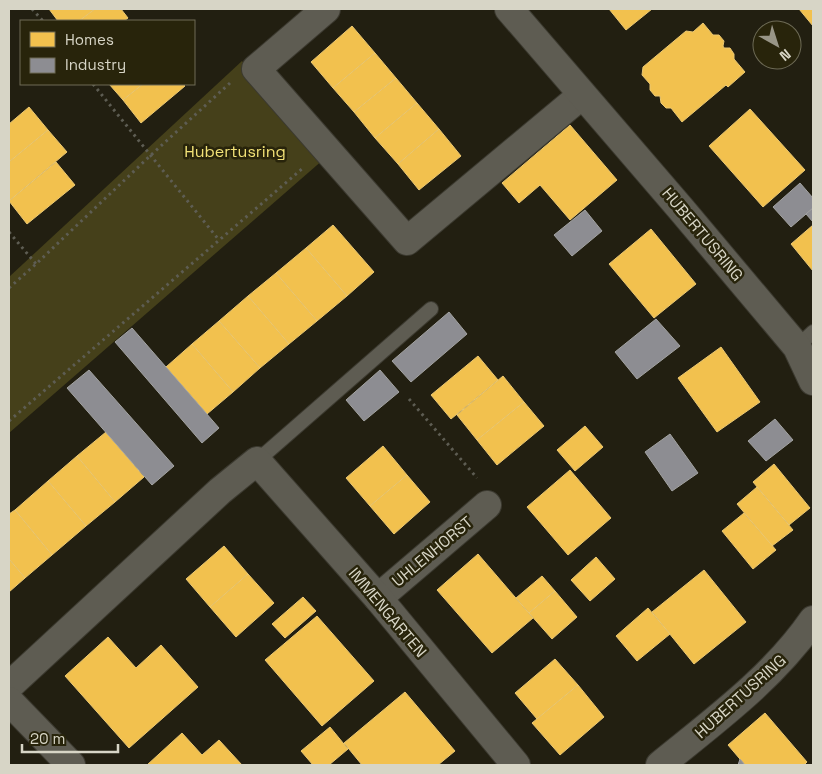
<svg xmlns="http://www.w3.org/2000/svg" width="822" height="774" font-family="'Space Grotesk',sans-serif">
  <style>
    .green { fill: #45401a }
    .homes { fill: #f2c14e; stroke: #eac772 }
    .industry { fill: #8d8d92; stroke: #a3a3a2 }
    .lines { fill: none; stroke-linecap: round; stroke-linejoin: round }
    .lane-casing { stroke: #3c3a30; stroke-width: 16 }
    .street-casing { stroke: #3c3a30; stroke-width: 30 }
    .path { stroke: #5e5d53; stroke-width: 3; stroke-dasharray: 2.5 4; stroke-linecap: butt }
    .lane { stroke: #5e5c52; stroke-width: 14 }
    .street { stroke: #5e5c52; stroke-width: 28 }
    .labels { text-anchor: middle; stroke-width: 5; stroke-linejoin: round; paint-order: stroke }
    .park-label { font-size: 16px; fill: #f2e277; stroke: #28240b }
    .street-label { font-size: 16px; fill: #d7d5c6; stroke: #28240b }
  </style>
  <rect width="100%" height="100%" fill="#221f11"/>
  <polygon class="green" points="242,61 324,159 9,433 9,277"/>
  <g class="homes">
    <polygon points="49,9 95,9 79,21 58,21"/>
    <polygon points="95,9 121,9 128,18 124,21 79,21"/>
    <polygon points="609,9 652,9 626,30"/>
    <polygon points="799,9 813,9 813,26"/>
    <polygon points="703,23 713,35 719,35 724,41 723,46 724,48 730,48 734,54 734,59 745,72 728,87 726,85 682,122 671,108 666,108 661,103 660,96 655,96 650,90 650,84 642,75 643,67 686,31 693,32"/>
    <polygon points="352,26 375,53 333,88 311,62"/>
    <polygon points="375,53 396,78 354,112 333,88"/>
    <polygon points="396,78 417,103 375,138 354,112"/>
    <polygon points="109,84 143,84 123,100"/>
    <polygon points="143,84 183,84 185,86 141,123 123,100"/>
    <polygon points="417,103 439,129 398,164 375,138"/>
    <polygon points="29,107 48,130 9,162 9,124"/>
    <polygon points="750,109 805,170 763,207 709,146"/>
    <polygon points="570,125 617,180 570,220 540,185 519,203 502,183"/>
    <polygon points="439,129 461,156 419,190 398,164"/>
    <polygon points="48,130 67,152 9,201 9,162"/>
    <polygon points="56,162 75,185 27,224 9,201"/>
    <polygon points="333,225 374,272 347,296 306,248"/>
    <polygon points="813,225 813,271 791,244"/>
    <polygon points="651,229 696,284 654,318 609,264"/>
    <polygon points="306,248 347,296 317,321 276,273"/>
    <polygon points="276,273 317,321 289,344 248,296"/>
    <polygon points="248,296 289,344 260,368 219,321"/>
    <polygon points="219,321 260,368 233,392 192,344"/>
    <polygon points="192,344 233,392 207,414 166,367"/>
    <polygon points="721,347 760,402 717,432 678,378"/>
    <polygon points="478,356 498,380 451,419 431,395"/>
    <polygon points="503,376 524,402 477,440 457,415"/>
    <polygon points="524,402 544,426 497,465 477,440"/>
    <polygon points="585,426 603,447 575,471 557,450"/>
    <polygon points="106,432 144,477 115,502 77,456"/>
    <polygon points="383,446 407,475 370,506 346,478"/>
    <polygon points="77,456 115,502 86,526 48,481"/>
    <polygon points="774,464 810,508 789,525 753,482"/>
    <polygon points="570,470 611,518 568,555 527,507"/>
    <polygon points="407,475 430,502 394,534 370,506"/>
    <polygon points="48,481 86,526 52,555 15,510"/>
    <polygon points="757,487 793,530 772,546 737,504"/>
    <polygon points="15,510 52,555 25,578 9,559 9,514"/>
    <polygon points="744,513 776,550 753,569 722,531"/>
    <polygon points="224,546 248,574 210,607 186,579"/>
    <polygon points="478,554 533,618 492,653 437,590"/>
    <polygon points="596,557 615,579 590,601 571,580"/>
    <polygon points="9,559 25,578 9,592"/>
    <polygon points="704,570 746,622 694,664 652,612"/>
    <polygon points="248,574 274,603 236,637 210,607"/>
    <polygon points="542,576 555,591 529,613 516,598"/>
    <polygon points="555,591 577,617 552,639 529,613"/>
    <polygon points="303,597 316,611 285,638 272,624"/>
    <polygon points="648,608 670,634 637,661 616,636"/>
    <polygon points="317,616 374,681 322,726 265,660"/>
    <polygon points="108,637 136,668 161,645 198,687 129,748 65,676"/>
    <polygon points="555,659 578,685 537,719 515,693"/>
    <polygon points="578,685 604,717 560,755 532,723"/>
    <polygon points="405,692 455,751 438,765 362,765 344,743"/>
    <polygon points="765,713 807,762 804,765 745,765 728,745"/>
    <polygon points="330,727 348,749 329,765 313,765 301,751"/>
    <polygon points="182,733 202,755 219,740 242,765 147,765"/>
  </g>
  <g class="industry">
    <polygon points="800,183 813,198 813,208 791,227 773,207"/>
    <polygon points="813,208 813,222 806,214"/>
    <polygon points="585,210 602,231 572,256 554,235"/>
    <polygon points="449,312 467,334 411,382 392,361"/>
    <polygon points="656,319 680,346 637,379 615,352"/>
    <polygon points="132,328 219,428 202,443 115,342"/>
    <polygon points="89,370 174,466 152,485 67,388"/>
    <polygon points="380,370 399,392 364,421 346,400"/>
    <polygon points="775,419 793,440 766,461 748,441"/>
    <polygon points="670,434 698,473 672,491 645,452"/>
    <polygon points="740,759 745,765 738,765"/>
  </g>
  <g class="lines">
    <defs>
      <g id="lane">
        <polyline points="797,347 813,332"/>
        <polyline points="257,461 431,309"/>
      </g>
      <g id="street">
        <polyline points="326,9 256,69 407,241 582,95"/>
        <polyline points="509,9 681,209 797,347 813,381"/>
        <polyline points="378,598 487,505"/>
        <polyline points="9,686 220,491 257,461 378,598 516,765"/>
        <polyline points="9,701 71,765"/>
        <path d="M 660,765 C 714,721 773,678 813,620"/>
      </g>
    </defs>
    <use href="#lane" class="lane-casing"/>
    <use href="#street" class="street-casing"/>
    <g class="path">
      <polyline points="32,9 43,21"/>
      <polyline points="93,84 219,240"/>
      <polyline points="9,232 36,264"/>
      <polyline points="9,288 36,264 151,155 230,83"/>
      <polyline points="409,399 477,478"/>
      <polyline points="9,421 303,168"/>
    </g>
    <use href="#lane" class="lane"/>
    <use href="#street" class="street"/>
  </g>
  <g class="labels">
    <g class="park-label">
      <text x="235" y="157">Hubertusring</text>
    </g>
    <g class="street-label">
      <text transform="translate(703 234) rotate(50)" y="6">HUBERTUSRING</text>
      <text transform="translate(432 551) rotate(-40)" y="6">UHLENHORST</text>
      <text transform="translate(388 612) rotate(50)" y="6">IMMENGARTEN</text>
      <text transform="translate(740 696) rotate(-42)" y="6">HUBERTUSRING</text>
    </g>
  </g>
  <rect width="822" height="774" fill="none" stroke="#d7d5c6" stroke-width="20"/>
  <rect x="20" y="20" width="175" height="65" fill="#28240b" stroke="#6e6b56"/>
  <rect x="30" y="32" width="25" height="15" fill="#f2c14e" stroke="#6e6b56"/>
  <text x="65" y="45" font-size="15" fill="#d7d5c6">Homes</text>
  <rect x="30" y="58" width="25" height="15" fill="#8d8d92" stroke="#6e6b56"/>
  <text x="65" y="70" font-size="15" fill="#d7d5c6">Industry</text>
  <g transform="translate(777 45) rotate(141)"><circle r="24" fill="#28240b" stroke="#6e6b56"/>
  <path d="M0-4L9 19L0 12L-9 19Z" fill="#989587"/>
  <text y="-8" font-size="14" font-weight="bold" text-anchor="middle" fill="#d7d5c6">N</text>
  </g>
  <path d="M22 744v8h96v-8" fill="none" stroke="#d7d5c6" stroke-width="2.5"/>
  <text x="30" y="744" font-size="15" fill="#d7d5c6" stroke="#28240b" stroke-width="4" paint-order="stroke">20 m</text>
</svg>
